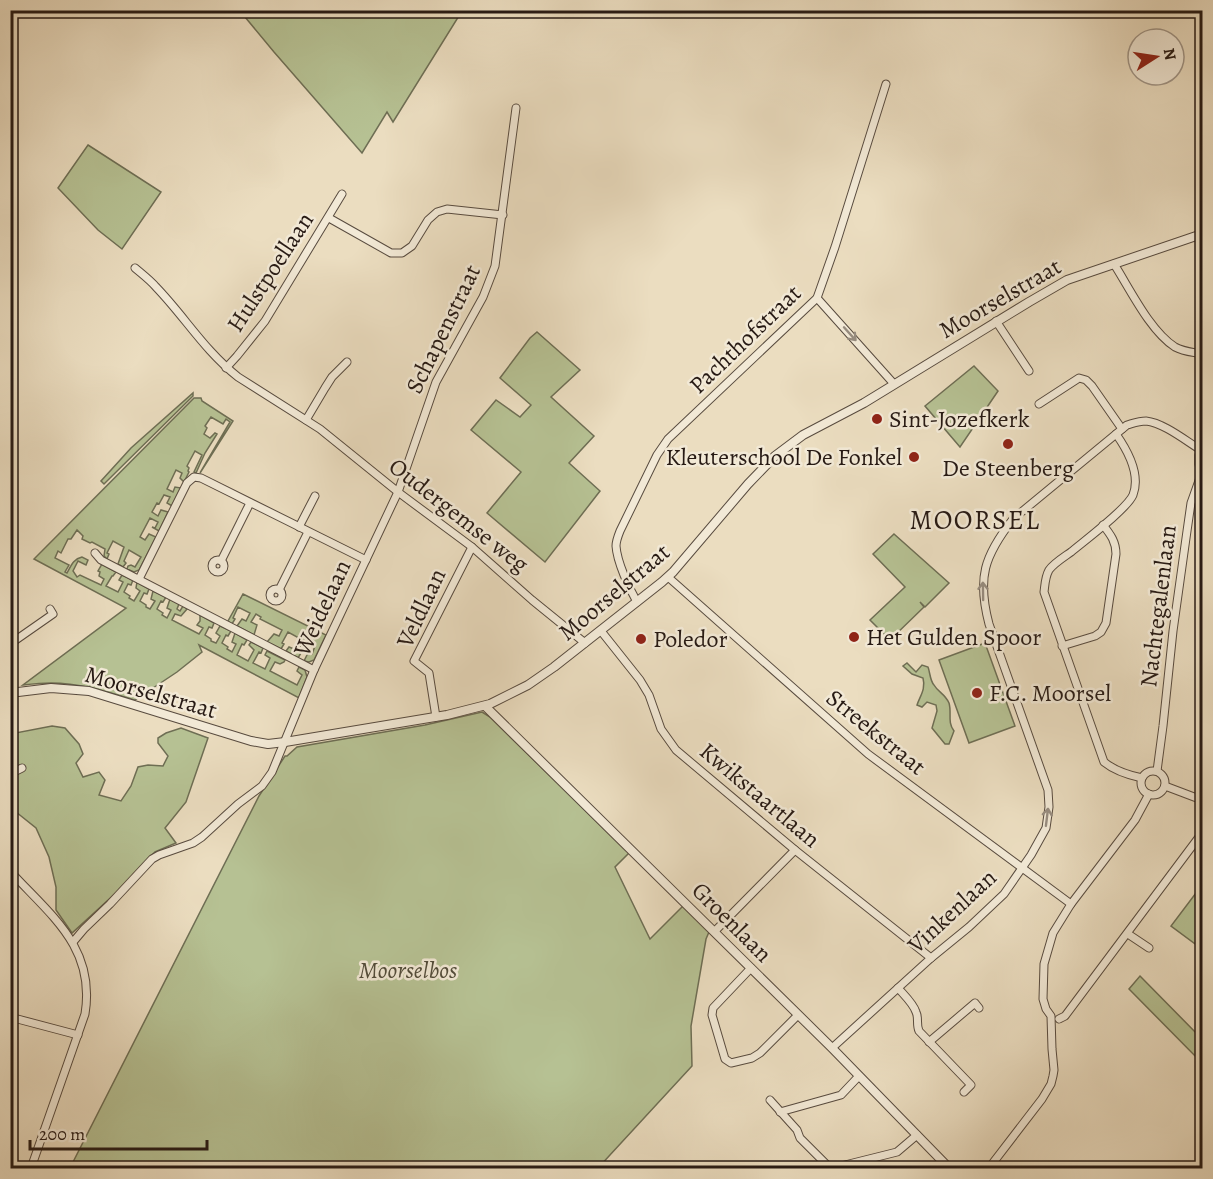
<svg xmlns="http://www.w3.org/2000/svg" width="1213" height="1179" font-family="Alegreya,serif">
  <style>
    .green { fill: #b6c193; stroke: #6e6e54; stroke-width: 1.5 }
    .lines { fill: none; stroke-linecap: round; stroke-linejoin: round }
    .minor-casing { stroke: #584b3f; stroke-width: 9 }
    .tertiary-casing { stroke: #584b3f; stroke-width: 10 }
    .minor { stroke: #f2e9d6; stroke-width: 7 }
    .tertiary { stroke: #f2e9d6; stroke-width: 8 }
    .oneway { stroke: #978c7f }
    .poi-dot { fill: #8f2418; stroke: #f2e9d6; stroke-width: 2 }
    .labels { text-anchor: middle; stroke-width: 5; stroke-linejoin: round; paint-order: stroke }
    .street-label { font-size: 24px; fill: #271a14; stroke: #f2e9d6 }
    .poi-label { font-size: 24px; fill: #271a14; stroke: #f2e9d6; text-anchor: start }
    .park-label { font-size: 24px; font-style: italic; fill: #524c3a; stroke: #f2e9d6 }
    .quarter-label { font-size: 27px; letter-spacing: 1.5px; fill: #271a14; stroke: #f2e9d6 }
  </style>
  <rect width="100%" height="100%" fill="#ebddc0"/>
  <filter id="stains"><feTurbulence type="fractalNoise" baseFrequency=".00333" numOctaves="4"/><feColorMatrix values="0 0 0 0 .2 0 0 0 0 .09 0 0 0 0 .02 0 0 0 .5 -.17"/></filter>
  <radialGradient id="worn" r=".72"><stop offset=".6" stop-color="#630" stop-opacity="0"/><stop offset="1" stop-color="#630" stop-opacity=".3"/></radialGradient>
  <g class="green">
    <polygon points="240,11 462,11 393,122 387,112 362,153 274,52"/>
    <polygon points="88,145 161,192 122,249 98,230 58,188"/>
    <polygon points="537,332 580,370 551,397 594,436 569,463 600,491 545,562 487,513 521,472 471,430 496,400 520,417 531,405 500,378 530,338"/>
    <polygon points="974,366 998,391 960,447 925,406"/>
    <polygon points="193,393 193,396 104,484 101,481 131,448"/>
    <path d="M 194,398 L 201,398 L 202,401 L 233,421 L 200,473 L 230,422 L 226,419 L 223,424 L 211,417 L 205,426 L 207,428 L 204,434 L 210,438 L 215,433 L 217,434 L 205,453 L 196,473 L 194,472 L 202,455 L 195,451 L 187,466 L 189,468 L 188,471 L 189,472 L 184,482 L 180,478 L 182,473 L 176,470 L 167,489 L 173,492 L 175,487 L 181,488 L 172,506 L 167,503 L 170,497 L 164,495 L 159,504 L 157,503 L 152,512 L 158,516 L 161,510 L 168,512 L 159,531 L 152,527 L 155,528 L 158,522 L 150,518 L 140,537 L 145,540 L 149,534 L 156,537 L 139,570 L 134,572 L 127,569 L 128,566 L 131,565 L 135,567 L 141,557 L 129,550 L 124,561 L 126,563 L 123,567 L 118,564 L 124,547 L 113,541 L 107,553 L 109,554 L 107,559 L 104,556 L 105,549 L 92,542 L 90,543 L 82,539 L 83,536 L 77,530 L 71,539 L 68,539 L 61,553 L 58,551 L 55,558 L 69,565 L 65,572 L 67,573 C 71,566 73,559 82,557 L 88,560 L 86,565 L 78,561 L 73,571 L 77,577 L 80,575 L 101,585 L 104,579 L 99,576 L 100,572 L 98,571 L 102,564 L 116,572 L 113,576 L 112,576 L 106,586 L 118,592 L 123,582 L 119,580 L 122,575 L 133,580 L 131,585 L 128,584 L 124,592 L 130,596 L 129,598 L 134,601 L 140,591 L 136,588 L 137,582 L 149,589 L 147,594 L 144,593 L 140,601 L 146,605 L 146,607 L 150,609 L 155,601 L 151,599 L 153,591 L 166,597 L 163,602 L 161,601 L 157,609 L 163,613 L 162,615 L 167,618 L 171,610 L 167,608 L 170,599 L 179,604 L 177,609 L 180,611 L 183,606 L 187,609 L 181,616 L 175,614 L 172,620 L 199,634 L 203,628 L 197,625 L 200,621 L 200,615 L 214,623 L 212,628 L 209,627 L 205,635 L 211,639 L 211,641 L 216,643 L 220,636 L 216,633 L 220,626 L 231,631 L 228,636 L 226,635 L 222,643 L 228,647 L 227,649 L 232,652 L 236,644 L 232,642 L 235,633 L 247,640 L 244,645 L 242,644 L 237,655 L 248,661 L 254,650 L 249,645 L 251,642 L 263,648 L 261,653 L 259,652 L 253,663 L 265,669 L 270,658 L 265,655 L 267,651 L 285,660 L 284,662 L 280,664 L 275,662 L 270,671 L 297,685 L 302,675 L 297,671 L 299,667 L 305,670 L 307,677 L 299,698 L 199,645 L 202,652 L 177,672 L 135,700 C 108,692 79,683 51,683 C 42,683 32,684 23,685 L 126,608 L 34,559 Z"/>
    <polygon points="894,534 949,583 925,607 920,602 924,607 890,640 870,620 905,587 873,554"/>
    <polygon points="243,594 326,635 314,660 309,662 304,661 308,653 312,654 315,646 304,640 298,651 301,653 298,658 286,651 289,647 294,649 299,638 288,632 282,643 284,644 281,649 267,642 274,634 279,636 282,630 260,619 261,617 256,614 251,622 257,625 254,635 237,626 242,619 246,621 250,613 238,607 233,618 235,619 232,624 228,621"/>
    <polygon points="985,643 1015,726 969,743 939,660"/>
    <path d="M 907,663 L 916,672 L 922,665 L 928,667 C 930,672 930,681 934,685 C 938,692 945,694 949,703 C 952,713 947,722 954,731 L 949,744 L 945,744 L 932,728 L 937,711 L 936,705 L 927,702 L 922,707 L 917,705 C 920,696 926,689 923,678 L 912,674 L 903,666 Z"/>
    <polygon points="482,712 490,717 629,853 615,867 650,939 683,906 709,932 706,939 691,1026 692,1066 598,1168 70,1168 259,796 285,756 287,756 297,747 425,725"/>
    <polygon points="52,726 65,728 79,744 83,754 76,763 83,777 99,772 105,780 99,795 121,801 131,786 138,767 148,765 163,766 168,756 158,743 158,738 166,733 181,728 208,738 186,802 165,828 176,843 155,852 118,891 72,933 56,910 56,887 49,857 36,828 11,808 10,734"/>
    <polygon points="1202,885 1202,949 1171,926"/>
    <polygon points="1140,976 1202,1039 1202,1063 1129,989"/>
  </g>
  <g class="lines">
    <defs>
      <g id="minor">
        <polyline points="329,218 391,253 402,253 412,246 428,220 437,212 447,209 503,215"/>
        <path d="M 1114,264 C 1130,289 1150,331 1175,347 C 1184,352 1193,352 1202,354"/>
        <path d="M 135,268 C 142,274 150,280 156,287 C 185,317 204,350 238,377 L 320,429 L 398,492 L 472,547 L 532,600 L 585,643"/>
        <polyline points="817,298 894,384"/>
        <polyline points="996,321 1029,371"/>
        <polyline points="226,368 237,356 265,321 342,194"/>
        <polyline points="1039,404 1079,378 1086,380 1092,386 1122,429"/>
        <polyline points="306,420 325,388 332,377 347,362"/>
        <path d="M 1116,434 C 1128,451 1141,474 1133,495 C 1127,509 1084,541 1071,552 C 1064,557 1054,563 1049,570 C 1045,577 1045,585 1044,592 L 1104,762 C 1115,771 1128,775 1142,778"/>
        <polyline points="299,527 315,496"/>
        <polyline points="95,553 101,560 314,670"/>
        <circle cx="218" cy="566" r="6"/>
        <polyline points="221,561 250,503"/>
        <polyline points="668,577 868,754 1071,904"/>
        <polyline points="139,579 187,483 194,477 201,478 366,560"/>
        <circle cx="276" cy="595" r="6"/>
        <polyline points="279,590 308,532"/>
        <path d="M 637,602 C 629,588 617,562 616,546 C 616,541 618,536 620,531 L 657,455 L 668,439 L 817,298 L 835,247 L 886,84"/>
        <polyline points="601,631 640,680 649,695 661,729 676,750 795,850 931,958"/>
        <polyline points="10,644 53,614 50,609"/>
        <path d="M 1062,646 L 1095,636 L 1101,632 L 1106,623 L 1116,554 C 1116,542 1111,535 1103,525"/>
        <polyline points="436,717 429,673 414,661 472,547"/>
        <polyline points="1157,771 1163,726 1173,631 1187,531 1191,503 1201,475 1199,464 1199,455 1202,449"/>
        <circle cx="1153" cy="783" r="12"/>
        <polyline points="10,774 22,768"/>
        <polyline points="1165,786 1202,800"/>
        <path d="M 10,871 C 50,915 96,947 85,1014 L 31,1168"/>
        <polyline points="715,931 795,850"/>
        <polyline points="1128,934 1149,948"/>
        <polyline points="73,942 84,929 110,904 152,859 159,855 193,843 202,837 238,804 262,786 272,772 314,670 398,492 436,382 483,297 495,266 516,108"/>
        <polyline points="751,968 713,1008 712,1015 725,1059 731,1063 752,1058 760,1053 798,1015"/>
        <path d="M 898,988 C 904,995 913,1003 916,1012 C 919,1018 916,1024 919,1031 L 971,1085 L 964,1092"/>
        <polyline points="10,1017 78,1035"/>
        <polyline points="1059,1019 1065,1016 1202,833"/>
        <polyline points="929,1042 975,1003 979,1008"/>
        <path d="M 832,1048 L 931,958 L 969,927 L 1004,894 L 1031,855 L 1046,828 L 1049,807 L 1048,790 L 989,624 C 977,578 984,556 1013,519 L 1127,425 C 1134,423 1139,421 1146,421 C 1164,423 1186,441 1201,450"/>
        <polyline points="770,1100 797,1130 800,1138 830,1168"/>
        <polyline points="780,1112 841,1095 859,1076"/>
        <polyline points="833,1168 897,1152 917,1135"/>
        <polyline points="989,1168 1042,1099 1051,1084 1053,1076 1054,1070 1052,1049 1051,1016 1046,1009 1043,999 1044,964 1053,933 1071,904 1135,820 1149,794"/>
      </g>
      <g id="tertiary">
        <polyline points="10,693 51,688 89,691 251,741 268,744 285,742 447,715 490,704 528,685 554,667 662,582 673,572 748,484 775,456 803,435 864,403 1029,302 1067,280 1202,234"/>
        <polyline points="485,706 832,1048 949,1168"/>
      </g>
    </defs>
    <use href="#minor" class="minor-casing"/>
    <use href="#tertiary" class="tertiary-casing"/>
    <use href="#minor" class="minor"/>
    <use href="#tertiary" class="tertiary"/>
  </g>
  <defs><path id="oneway-shaft" d="M-6 0H5M1.5-3L5.5 0L1.5 3" fill="none" stroke-width="1.6" stroke-linecap="round" stroke-linejoin="round" transform="scale(1.5)"/></defs>
  <g class="oneway">
    <use href="#oneway-shaft" transform="translate(850 334) rotate(48)"/>
    <use href="#oneway-shaft" transform="translate(983 591) rotate(-91)"/>
    <use href="#oneway-shaft" transform="translate(1047 817) rotate(-83)"/>
  </g>
  <g class="poi-dot">
    <circle cx="877" cy="419" r="6"/>
    <circle cx="1008" cy="444" r="6"/>
    <circle cx="914" cy="457" r="6"/>
    <circle cx="854" cy="637" r="6"/>
    <circle cx="641" cy="639" r="6"/>
    <circle cx="977" cy="693" r="6"/>
  </g>
  <g class="labels">
    <g class="street-label">
      <text transform="translate(270 272) rotate(-57)" y="8">Hulstpoellaan</text>
      <text transform="translate(1000 298) rotate(-30)" y="8">Moorselstraat</text>
      <text transform="translate(443 329) rotate(-64)" y="8">Schapenstraat</text>
      <text transform="translate(745 339) rotate(-44)" y="8">Pachthofstraat</text>
      <text transform="translate(459 515) rotate(38)" y="8">Oudergemse weg</text>
      <text transform="translate(614 592) rotate(-40)" y="8">Moorselstraat</text>
      <text transform="translate(1158 606) rotate(-83)" y="8">Nachtegalenlaan</text>
      <text transform="translate(322 608) rotate(-65)" y="8">Weidelaan</text>
      <text transform="translate(421 608) rotate(-65)" y="8">Veldlaan</text>
      <text transform="translate(151 692) rotate(16)" y="8">Moorselstraat</text>
      <text transform="translate(876 732) rotate(39)" y="8">Streekstraat</text>
      <text transform="translate(760 795) rotate(40)" y="8">Kwikstaartlaan</text>
      <text transform="translate(952 911) rotate(-43)" y="8">Vinkenlaan</text>
      <text transform="translate(732 922) rotate(45)" y="8">Groenlaan</text>
    </g>
    <g class="poi-label">
      <text x="889" y="427">Sint-Jozefkerk</text>
      <text x="902" y="465" text-anchor="end">Kleuterschool De Fonkel</text>
      <text x="1008" y="476" text-anchor="middle">De Steenberg</text>
      <text x="866" y="645">Het Gulden Spoor</text>
      <text x="653" y="647">Poledor</text>
      <text x="989" y="701">F.C. Moorsel</text>
    </g>
    <g class="park-label">
      <text x="408" y="978">Moorselbos</text>
    </g>
    <g class="quarter-label">
      <text x="975" y="529">MOORSEL</text>
    </g>
  </g>
  <rect width="1213" height="1179" fill="none" stroke="#ebddc0" stroke-width="36"/>
  <rect x="12" y="12" width="1189" height="1155" fill="none" stroke="#271a14" stroke-width="3"/>
  <rect x="18" y="18" width="1177" height="1143" fill="none" stroke="#271a14" stroke-width="1.5"/>
  <g transform="translate(1156 57) rotate(78)"><circle r="28" fill="#f2e9d6" stroke="#a19688" stroke-width="1.5"/>
  <path d="M0-4.5L10 22L0 15L-10 22Z" fill="#8f2418"/>
  <text y="-9" font-size="16" font-weight="bold" text-anchor="middle" fill="#271a14">N</text>
  </g>
  <path d="M30 1140v9h177v-9" fill="none" stroke="#271a14" stroke-width="3"/>
  <text x="39" y="1140" font-size="18" fill="#271a14" stroke="#f2e9d6" stroke-width="4.5" paint-order="stroke">200 m</text>
  <rect width="100%" height="100%" filter="url(#stains)"/>
  <rect width="100%" height="100%" fill="url(#worn)"/>
</svg>
